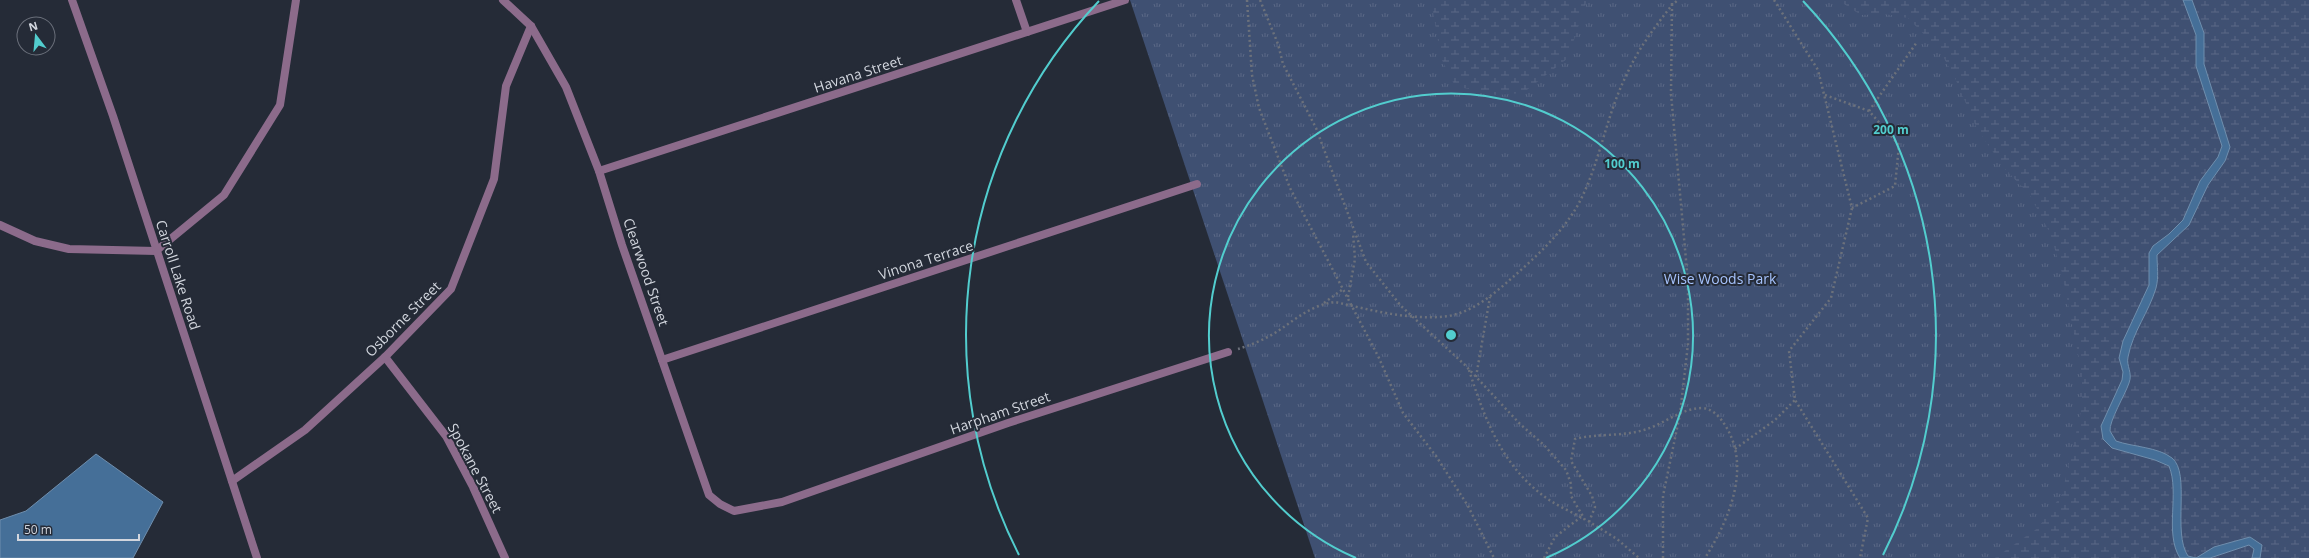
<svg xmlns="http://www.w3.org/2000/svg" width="2309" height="558" font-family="'Open Sans',sans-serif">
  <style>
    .grass { fill: url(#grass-tufts) }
    .wetland { fill: url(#wetland-marsh) }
    .water { fill: #456f98; stroke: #6f8ead }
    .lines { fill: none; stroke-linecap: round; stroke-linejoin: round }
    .path { stroke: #6c717b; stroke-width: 2.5; stroke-dasharray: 2 3; stroke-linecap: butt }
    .minor { stroke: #8c6b8b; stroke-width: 8 }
    .tertiary { stroke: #8c6b8b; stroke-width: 8 }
    .ring { fill: none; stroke: #52cdce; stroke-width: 2 }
    .labels { text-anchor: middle; stroke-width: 4; stroke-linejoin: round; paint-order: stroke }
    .street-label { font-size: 14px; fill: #d2d6de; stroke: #252b37 }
    .park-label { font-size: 14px; fill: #a6c3fd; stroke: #252b37 }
    .centre { fill: #52cdce; stroke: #252b37; stroke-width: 2 }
    .ring-label { font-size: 12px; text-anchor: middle; font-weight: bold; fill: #52cdce; stroke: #252b37; stroke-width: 4; stroke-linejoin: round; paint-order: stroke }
  </style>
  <defs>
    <pattern id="grass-tufts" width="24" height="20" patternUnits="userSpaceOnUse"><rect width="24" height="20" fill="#3f5072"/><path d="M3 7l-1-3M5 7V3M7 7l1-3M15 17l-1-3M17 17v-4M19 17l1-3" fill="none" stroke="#5a6886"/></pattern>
    <pattern id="wetland-marsh" width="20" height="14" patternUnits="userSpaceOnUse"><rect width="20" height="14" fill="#3f5072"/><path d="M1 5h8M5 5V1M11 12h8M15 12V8" fill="none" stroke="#5a6886"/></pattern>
  </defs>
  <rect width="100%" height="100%" fill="#252b37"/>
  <polygon class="grass" points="1130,0 2309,0 2309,558 1315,558"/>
  <g class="wetland">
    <polygon points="1431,0 1587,0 1568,58 1523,93 1496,95 1455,86 1441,58"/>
    <polygon points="1838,0 2309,0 2309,558 1995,558 2038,528 2062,494 2082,407 2082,374 2062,273 2050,233 2029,194 2005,169 1977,129 1955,78 1940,51 1908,18 1884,14 1861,15"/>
  </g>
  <g class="water">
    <path d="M 2183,0 L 2192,0 L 2204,33 L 2204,64 L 2230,147 L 2225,161 L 2208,185 L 2189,225 L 2157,255 C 2157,266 2159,277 2156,288 C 2149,312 2133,331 2128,357 C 2126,366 2133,373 2129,383 C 2125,395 2109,421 2110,431 L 2116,441 C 2133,447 2158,447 2172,458 C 2191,473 2172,533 2188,556 L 2196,558 L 2214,547 L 2250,537 L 2262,545 L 2260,558 L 2252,558 L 2254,549 L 2249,545 L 2210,558 L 2180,558 C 2164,533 2180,493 2169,466 L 2155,460 L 2112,448 L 2103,439 L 2101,426 L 2122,380 L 2123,372 L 2119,358 L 2123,341 L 2149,285 L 2149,253 L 2153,246 L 2169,234 L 2183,220 L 2200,181 L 2218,157 L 2222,146 L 2196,66 L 2196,35 Z"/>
    <polygon points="96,454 163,502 133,558 0,558 0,520 26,511"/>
  </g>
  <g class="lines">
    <g class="path">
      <polyline points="1247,0 1252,75 1259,108 1290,188 1379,358 1403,413 1436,456 1468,506 1494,558"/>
      <polyline points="1260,0 1278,44 1283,64 1316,128 1366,262 1401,306 1465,365 1520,424 1544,445 1566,470 1571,484 1571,496 1585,520"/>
      <polyline points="1774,0 1818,70 1852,208 1831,298 1789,351 1795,400 1868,518 1860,558"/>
      <polyline points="1825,95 1869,111 1899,145 1895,186 1852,208"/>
      <polyline points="1869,111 1917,42"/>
      <polyline points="1348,297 1355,259 1353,233"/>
      <polyline points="1324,303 1343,289"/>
      <path d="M 1238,349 C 1251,345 1266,339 1278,331 C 1296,319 1311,305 1335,302 C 1371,310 1411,321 1449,316 C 1474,311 1494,294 1513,277 C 1537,256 1563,232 1579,203 C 1600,163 1606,116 1626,76 C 1638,49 1654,28 1672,5 L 1672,0"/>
      <path d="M 1469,370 C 1484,417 1501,463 1541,494 C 1553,504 1570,511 1584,519"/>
      <polyline points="1476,377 1490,297"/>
      <polyline points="1735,449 1775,420 1795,400"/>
      <polyline points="1588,521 1617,539 1639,558"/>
      <path d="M 1589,522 L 1595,507 L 1592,496 L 1571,461 L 1575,439 C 1598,433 1624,437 1647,429 C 1665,423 1681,409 1701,408 C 1712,408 1719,416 1725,425 C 1752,467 1729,520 1705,558"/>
      <polyline points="1544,558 1555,537 1581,517"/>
      <polyline points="1663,558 1663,496 1680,414 1688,344 1688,282 1671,94 1672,5 1678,0"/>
    </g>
    <g class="minor">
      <polyline points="503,0 531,26 566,87 599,171 622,245 709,495 720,504 734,511 782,502 1008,423 1228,352"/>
      <polyline points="1016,0 1027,32"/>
      <polyline points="599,171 1125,0"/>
      <polyline points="0,225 35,241 69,249 156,251 224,195 280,105 296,0"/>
      <polyline points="385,357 446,436 473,487 505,558"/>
      <polyline points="662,360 1197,184"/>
      <polyline points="232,481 305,430 385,357 451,289 494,179 506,86 531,26"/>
    </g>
    <polyline class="tertiary" points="72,0 113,116 257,558"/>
  </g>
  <g class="ring">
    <path d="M1356 558A242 242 0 1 1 1546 558"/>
    <path d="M1019 555A485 485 0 0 1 1099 1M1803 1A485 485 0 0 1 1883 555"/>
  </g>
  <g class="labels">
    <g class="street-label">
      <text transform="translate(858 74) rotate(-18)" y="5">Havana Street</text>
      <text transform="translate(926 260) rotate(-18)" y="5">Vinona Terrace</text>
      <text transform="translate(646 272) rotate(71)" y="5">Clearwood Street</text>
      <text transform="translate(178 275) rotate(72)" y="5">Carroll Lake Road</text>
      <text transform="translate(403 319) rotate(-45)" y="5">Osborne Street</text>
      <text transform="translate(1000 413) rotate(-19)" y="5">Harpham Street</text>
      <text transform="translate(475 468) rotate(62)" y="5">Spokane Street</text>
    </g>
    <g class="park-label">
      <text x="1720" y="284">Wise Woods Park</text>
    </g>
  </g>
  <circle cx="1451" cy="335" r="6" class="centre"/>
  <g class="ring-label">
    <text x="1891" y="134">200 m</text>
    <text x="1622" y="168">100 m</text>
  </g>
  <g transform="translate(36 36) rotate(344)"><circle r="19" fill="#252b37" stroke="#6a6f7a"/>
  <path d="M0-3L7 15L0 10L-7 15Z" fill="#52cdce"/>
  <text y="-6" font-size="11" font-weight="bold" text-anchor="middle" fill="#d2d6de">N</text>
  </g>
  <path d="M18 534v6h121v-6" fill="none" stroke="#d2d6de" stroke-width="2"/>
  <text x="24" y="534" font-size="12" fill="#d2d6de" stroke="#252b37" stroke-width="3" paint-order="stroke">50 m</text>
</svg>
